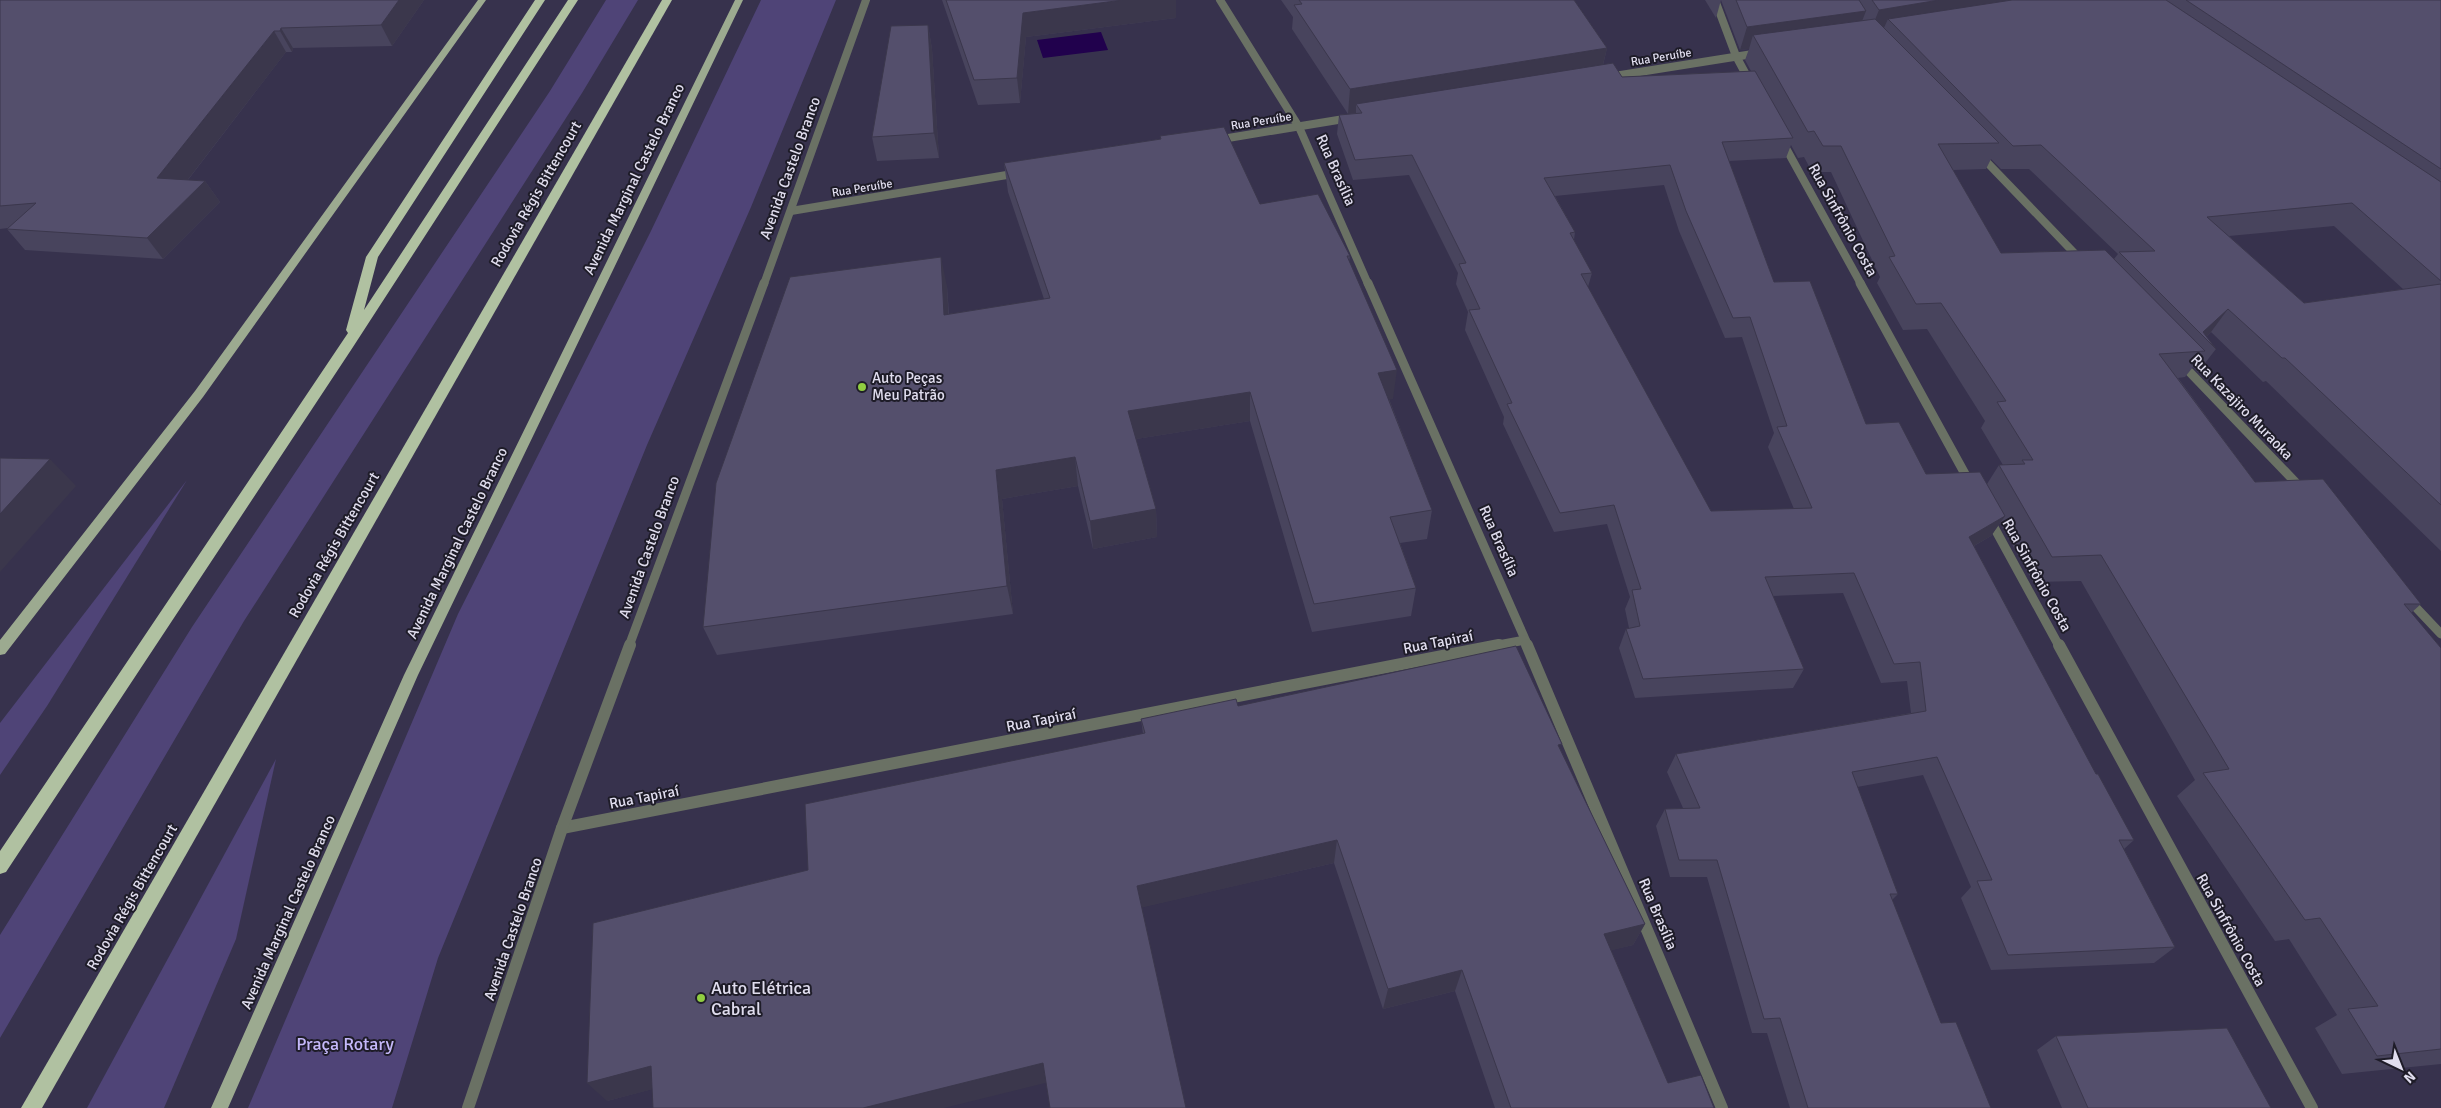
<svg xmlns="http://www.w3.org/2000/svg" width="2441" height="1108" font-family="Signika,sans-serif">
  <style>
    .green { fill: #4f4477 }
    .water { fill: #21014d }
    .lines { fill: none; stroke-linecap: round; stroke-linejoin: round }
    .minor-far2 { stroke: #6a7164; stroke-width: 8 }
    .minor-far1 { stroke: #6a7164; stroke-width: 9 }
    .minor { stroke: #6a7164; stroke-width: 12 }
    .primary { fill: #9caa90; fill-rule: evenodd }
    .motorway { fill: #b0c1a1; fill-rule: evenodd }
    .wall { fill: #48445d; fill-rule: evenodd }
    .shaded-wall { fill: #3b374c }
    .building { fill: #544f6c; stroke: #3b374c; fill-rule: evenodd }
    .poi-dot { fill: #90cd41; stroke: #1e1c28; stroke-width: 2 }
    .labels { text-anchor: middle; stroke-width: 4; stroke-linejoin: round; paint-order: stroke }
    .far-street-label { font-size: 12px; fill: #e0ddee; stroke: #1e1c28 }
    .street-label { font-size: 15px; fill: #e0ddee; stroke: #1e1c28 }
    .poi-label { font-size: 15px; fill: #e0ddee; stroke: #1e1c28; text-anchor: start }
    .near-poi-label { font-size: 18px; fill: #e0ddee; stroke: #1e1c28; text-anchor: start }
    .near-park-label { font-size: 18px; fill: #c5b9fa; stroke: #1e1c28 }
  </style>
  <rect width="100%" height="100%" fill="#37324d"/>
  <g class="green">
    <polygon points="606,0 638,0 582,93 244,621 0,1038 0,935 192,627 550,91"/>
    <polygon points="761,0 836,0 751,207 647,445 438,958 392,1108 248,1108 458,614 650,233"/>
    <polygon points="187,480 47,706 0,775 0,723"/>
    <polygon points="276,759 236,939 164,1108 87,1108"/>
  </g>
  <polygon class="water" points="1101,32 1108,50 1043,58 1037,40"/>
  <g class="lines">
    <g class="minor-far2">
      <polyline points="1220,0 1299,127 1368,284"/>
      <polyline points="1715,0 1736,56 1750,82"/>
      <polyline points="1608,77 1759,53"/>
      <polyline points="1216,140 1350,118"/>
      <polyline points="1782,141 1861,284"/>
      <polyline points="1980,155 2081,260"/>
      <polyline points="791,211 1019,173"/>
      <polyline points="764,284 866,0"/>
    </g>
    <g class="minor-far1">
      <polyline points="1368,283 1528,646"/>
      <polyline points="1860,283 1970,483"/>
      <polyline points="2180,362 2302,489"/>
      <polyline points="1989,518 2059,646"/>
      <polyline points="2407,598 2441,634"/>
      <polyline points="629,646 764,283"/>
      <polyline points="1493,646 1525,640"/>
    </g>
    <g class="minor">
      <polyline points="1527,645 1722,1108"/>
      <polyline points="2059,645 2312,1108"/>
      <polyline points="562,828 1499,645"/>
      <polyline points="468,1108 562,828 630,645"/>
    </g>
    <g class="primary">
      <polygon points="478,0 486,0 203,397 5,654 0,655 0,640 195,391"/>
      <polygon points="735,0 743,0 418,675 228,1108 211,1108 404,675"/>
    </g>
    <g class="motorway">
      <polygon points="535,0 545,0 378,257 364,310 568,0 578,0 353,347 6,872 0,874 0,851 348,333 346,330 366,257"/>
      <polygon points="662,0 672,0 42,1108 21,1108"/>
    </g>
  </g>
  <g class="wall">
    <polygon points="0,0 424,0 392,46 293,48 292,52 286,52 188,180 205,181 220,202 163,259 25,250 7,229 8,228 0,229"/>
    <polygon points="942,0 1176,0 1176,18 1026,37 1020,103 978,105"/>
    <path d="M 1281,0 L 1574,0 L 1607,48 L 1603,65 L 1622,77 L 1751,71 L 1745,60 L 1749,49 L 1740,50 L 1721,0 L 2441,0 L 2441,551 L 2266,381 L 2263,382 L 2211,332 L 2206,337 L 2216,349 L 2198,372 L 2193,367 L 2185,377 L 2178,378 L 2255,482 L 2421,604 L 2411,613 L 2441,648 L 2441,1064 L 2342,1074 L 2315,1028 L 2337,1015 L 2289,939 L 2275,941 L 2177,796 L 2195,780 L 2081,581 L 2033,582 L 2000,523 L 1991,536 L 1974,546 L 2096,774 L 2134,840 L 2124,849 L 2175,947 L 2154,963 L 1991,970 L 1961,898 L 1971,887 L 1923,775 L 1857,787 L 1898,894 L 1892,900 L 1941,1023 L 1991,1108 L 1790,1108 L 1767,1033 L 1752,1033 L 1707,877 L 1670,877 L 1656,826 L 1665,809 L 1683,808 L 1667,772 L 1676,754 L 1911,713 L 1907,681 L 1881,683 L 1843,593 L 1773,596 L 1804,669 L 1793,688 L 1635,698 L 1619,648 L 1626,629 L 1629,628 L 1625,609 L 1630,597 L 1607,524 L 1554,532 L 1503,424 L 1504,417 L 1465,330 L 1468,312 L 1456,284 L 1458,273 L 1409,175 L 1353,180 L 1337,134 L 1339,115 L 1348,114 L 1292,29 L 1293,17 ZM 1791,145 L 1798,158 L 1804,157 L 1812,172 L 1831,172 L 1880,277 L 1877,283 L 1903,330 L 1927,329 L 1985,421 L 1981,428 L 2003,465 L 1999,465 L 1987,484 L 1926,474 L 1866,424 L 1774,282 L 1729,161 L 1786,158 ZM 1991,159 L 2001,169 L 2029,169 L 2118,254 L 2114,259 L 2001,253 L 1953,170 L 1986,169 ZM 1664,185 L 1679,231 L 1725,338 L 1742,337 L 1774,433 L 1768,447 L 1794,509 L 1711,511 L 1588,287 L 1592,273 L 1574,240 L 1575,232 L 1555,196 ZM 2334,226 L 2403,289 L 2304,303 L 2229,236 Z"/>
    <polygon points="1705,0 1721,0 1716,18"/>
    <polygon points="928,25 932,49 939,158 877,161 872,137"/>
    <polygon points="1160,136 1260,204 1350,256 1349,262 1393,399 1389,399 1432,510 1427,539 1400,543 1416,588 1411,616 1312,632 1250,421 1136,439 1156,509 1157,537 1093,549 1078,486 1002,499 1013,614 717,655 703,627 947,286 949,314 1044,299 1008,192 1004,163 1160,139"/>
    <polygon points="1238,706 1560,749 1645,924 1633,945 1611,950 1668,1083 1714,1108 1495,1108 1455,991 1383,1009 1334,863 1142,907 1046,1083 652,1089 607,1101 808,870 1143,734 1141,719"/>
    <polygon points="2056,1036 2271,1108 2062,1108 2037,1050"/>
  </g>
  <g class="shaded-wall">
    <polygon points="399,0 424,0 392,46 381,25"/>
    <polygon points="1123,0 1176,0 1176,18 1026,37 1020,103 1017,78 1023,13"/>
    <polygon points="1939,0 2069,0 1888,19 1883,30 1870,32 1879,10"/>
    <polygon points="1866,11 1857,34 1753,35 1749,49 1740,50 1747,27"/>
    <polygon points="928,25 932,49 939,158 934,133"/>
    <polygon points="281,28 293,48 292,52 280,31"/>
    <polygon points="274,31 286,52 173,199 157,178"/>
    <polygon points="1607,48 1601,72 1356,104 1356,113 1348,114 1350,89"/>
    <polygon points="205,181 220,202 163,259 147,238"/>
    <polygon points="941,257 947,286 950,344 944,315"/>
    <polygon points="2228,309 2211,332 2205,338 2203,332"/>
    <polygon points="1397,370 1393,399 1374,402 1378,373"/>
    <polygon points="1250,392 1250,421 1130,440 1128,411"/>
    <polygon points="1075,457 1078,486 1002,499 1013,614 1007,586 996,470"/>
    <polygon points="50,459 76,486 0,572 0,514"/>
    <polygon points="1156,509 1157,537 1093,549 1090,521"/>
    <polygon points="2005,516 1991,536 1956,556 1969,537"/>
    <polygon points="1337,840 1334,863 1140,908 1137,886"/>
    <polygon points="1645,924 1633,945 1593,955 1604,934"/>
    <polygon points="1462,970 1455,991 1383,1009 1388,989"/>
    <polygon points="1043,1063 1049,1082 944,1108 863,1108"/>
    <polygon points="651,1066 669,1085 607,1101 587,1083"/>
  </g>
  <g class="building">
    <polygon points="0,0 399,0 381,25 281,28 280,31 274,31 157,178 205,181 147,238 7,229 36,203 0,206"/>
    <polygon points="946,0 1123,0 1023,13 1017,78 974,80"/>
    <polygon points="1299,0 1574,0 1607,48 1350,89 1294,5 1302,4"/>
    <polygon points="1736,0 1859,0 1866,11 1747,27"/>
    <polygon points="1872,0 1939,0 1879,10"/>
    <polygon points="2012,0 2166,0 2441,182 2441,281 2352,203 2207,217 2304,303 2441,284 2441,505 2285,358 2282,358 2228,309 2203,332 2216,349 2119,252 2155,251 2041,145 2013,146 1888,19"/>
    <polygon points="2186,0 2441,0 2441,169"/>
    <polygon points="1875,19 1999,143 1938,144 2001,253 2105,250 2205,351 2159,354 2255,482 2323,479 2421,604 2404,604 2441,648 2441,1049 2377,1056 2348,1009 2378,1006 2320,918 2305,920 2203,773 2229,769 2101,555 2052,557 1999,465 2025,464 2022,460 2033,460 1997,402 2006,401 1941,303 1916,304 1889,257 1895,256 1841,146 1823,146 1814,131 1808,132 1753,35"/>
    <polygon points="928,25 934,133 872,137 891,26"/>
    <path d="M 1613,63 L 1622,77 L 1755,71 L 1793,138 L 1722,142 L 1774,282 L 1810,281 L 1866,424 L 1899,422 L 1926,474 L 1980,472 L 2005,516 L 1969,537 L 2096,774 L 2098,774 L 2134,840 L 2119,840 L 2175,947 L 2008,955 L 1977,881 L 1992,880 L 1937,757 L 1852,772 L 1898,894 L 1890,894 L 1941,1023 L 1956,1022 L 1991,1108 L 1808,1108 L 1780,1018 L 1764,1019 L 1717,860 L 1679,860 L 1665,809 L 1700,808 L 1676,754 L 1926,711 L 1920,662 L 1894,664 L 1854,573 L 1765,577 L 1804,669 L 1643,679 L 1626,629 L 1640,626 L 1632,590 L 1641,589 L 1614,505 L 1560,513 L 1507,404 L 1512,403 L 1469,310 L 1480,309 L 1459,264 L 1466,263 L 1412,155 L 1355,160 L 1339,115 L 1362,113 L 1356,104 ZM 1670,165 L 1686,211 L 1733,318 L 1750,317 L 1787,426 L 1777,427 L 1812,508 L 1711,511 L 1581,274 L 1592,273 L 1570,233 L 1575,232 L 1544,178 Z"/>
    <polygon points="1224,127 1260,204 1318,194 1350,256 1347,256 1397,370 1378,373 1432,510 1390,517 1416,588 1314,604 1250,392 1128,411 1156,509 1090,521 1075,457 996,470 1007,586 703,627 716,483 790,277 941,257 944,315 1050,298 1004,163 1161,139 1160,136"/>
    <polygon points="0,458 50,459 0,514"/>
    <polygon points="1516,646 1562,744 1558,745 1645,924 1604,934 1668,1083 1701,1075 1714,1108 1511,1108 1462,970 1388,989 1337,840 1137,886 1186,1108 1050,1108 1043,1063 863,1108 653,1108 651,1066 587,1083 593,923 808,870 805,804 1145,733 1141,719 1236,699 1238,706"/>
    <polygon points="2227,1028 2271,1108 2088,1108 2056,1036"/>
  </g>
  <g class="poi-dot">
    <circle cx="862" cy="387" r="5"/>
    <circle cx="701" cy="998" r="5"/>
  </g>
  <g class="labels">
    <g class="far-street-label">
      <text transform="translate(1661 57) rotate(-9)" y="4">Rua Peruíbe</text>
      <text transform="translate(1261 121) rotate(-9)" y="4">Rua Peruíbe</text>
      <text transform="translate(862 188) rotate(-9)" y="4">Rua Peruíbe</text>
    </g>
    <g class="street-label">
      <text transform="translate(790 168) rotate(-70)" y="5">Avenida Castelo Branco</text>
      <text transform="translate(1336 170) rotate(66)" y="5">Rua Brasília</text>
      <text transform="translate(634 179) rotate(-64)" y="5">Avenida Marginal Castelo Branco</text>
      <text transform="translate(536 194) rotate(-60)" y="5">Rodovia Régis Bittencourt</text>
      <text transform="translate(1843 220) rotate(61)" y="5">Rua Sinfrônio Costa</text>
      <text transform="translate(2242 407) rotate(46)" y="5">Rua Kazajiro Muraoka</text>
      <text transform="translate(1499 541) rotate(66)" y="5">Rua Brasília</text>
      <text transform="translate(457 543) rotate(-64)" y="5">Avenida Marginal Castelo Branco</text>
      <text transform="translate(334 545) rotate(-60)" y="5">Rodovia Régis Bittencourt</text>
      <text transform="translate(649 547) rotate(-70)" y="5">Avenida Castelo Branco</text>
      <text transform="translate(2037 575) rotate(61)" y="5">Rua Sinfrônio Costa</text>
      <text transform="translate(1438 642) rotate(-11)" y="5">Rua Tapiraí</text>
      <text transform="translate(1041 720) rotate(-11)" y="5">Rua Tapiraí</text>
      <text transform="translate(644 797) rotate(-11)" y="5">Rua Tapiraí</text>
      <text transform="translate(132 897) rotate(-60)" y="5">Rodovia Régis Bittencourt</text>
      <text transform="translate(288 912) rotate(-66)" y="5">Avenida Marginal Castelo Branco</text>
      <text transform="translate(1658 914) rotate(67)" y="5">Rua Brasília</text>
      <text transform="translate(513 929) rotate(-71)" y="5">Avenida Castelo Branco</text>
      <text transform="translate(2231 930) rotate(61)" y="5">Rua Sinfrônio Costa</text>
    </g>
    <g class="poi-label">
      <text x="872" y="383">Auto Peças<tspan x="872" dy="17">Meu Patrão</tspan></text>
    </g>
    <g class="near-poi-label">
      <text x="711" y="994">Auto Elétrica<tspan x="711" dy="21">Cabral</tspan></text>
    </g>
    <g class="near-park-label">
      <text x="345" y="1050">Praça Rotary</text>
    </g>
  </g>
  <g transform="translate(2401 1068) rotate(137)" stroke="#1e1c28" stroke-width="4" paint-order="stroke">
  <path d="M0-4L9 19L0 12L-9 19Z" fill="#e0ddee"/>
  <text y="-8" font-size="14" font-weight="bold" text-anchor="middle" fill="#e0ddee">N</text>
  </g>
</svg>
